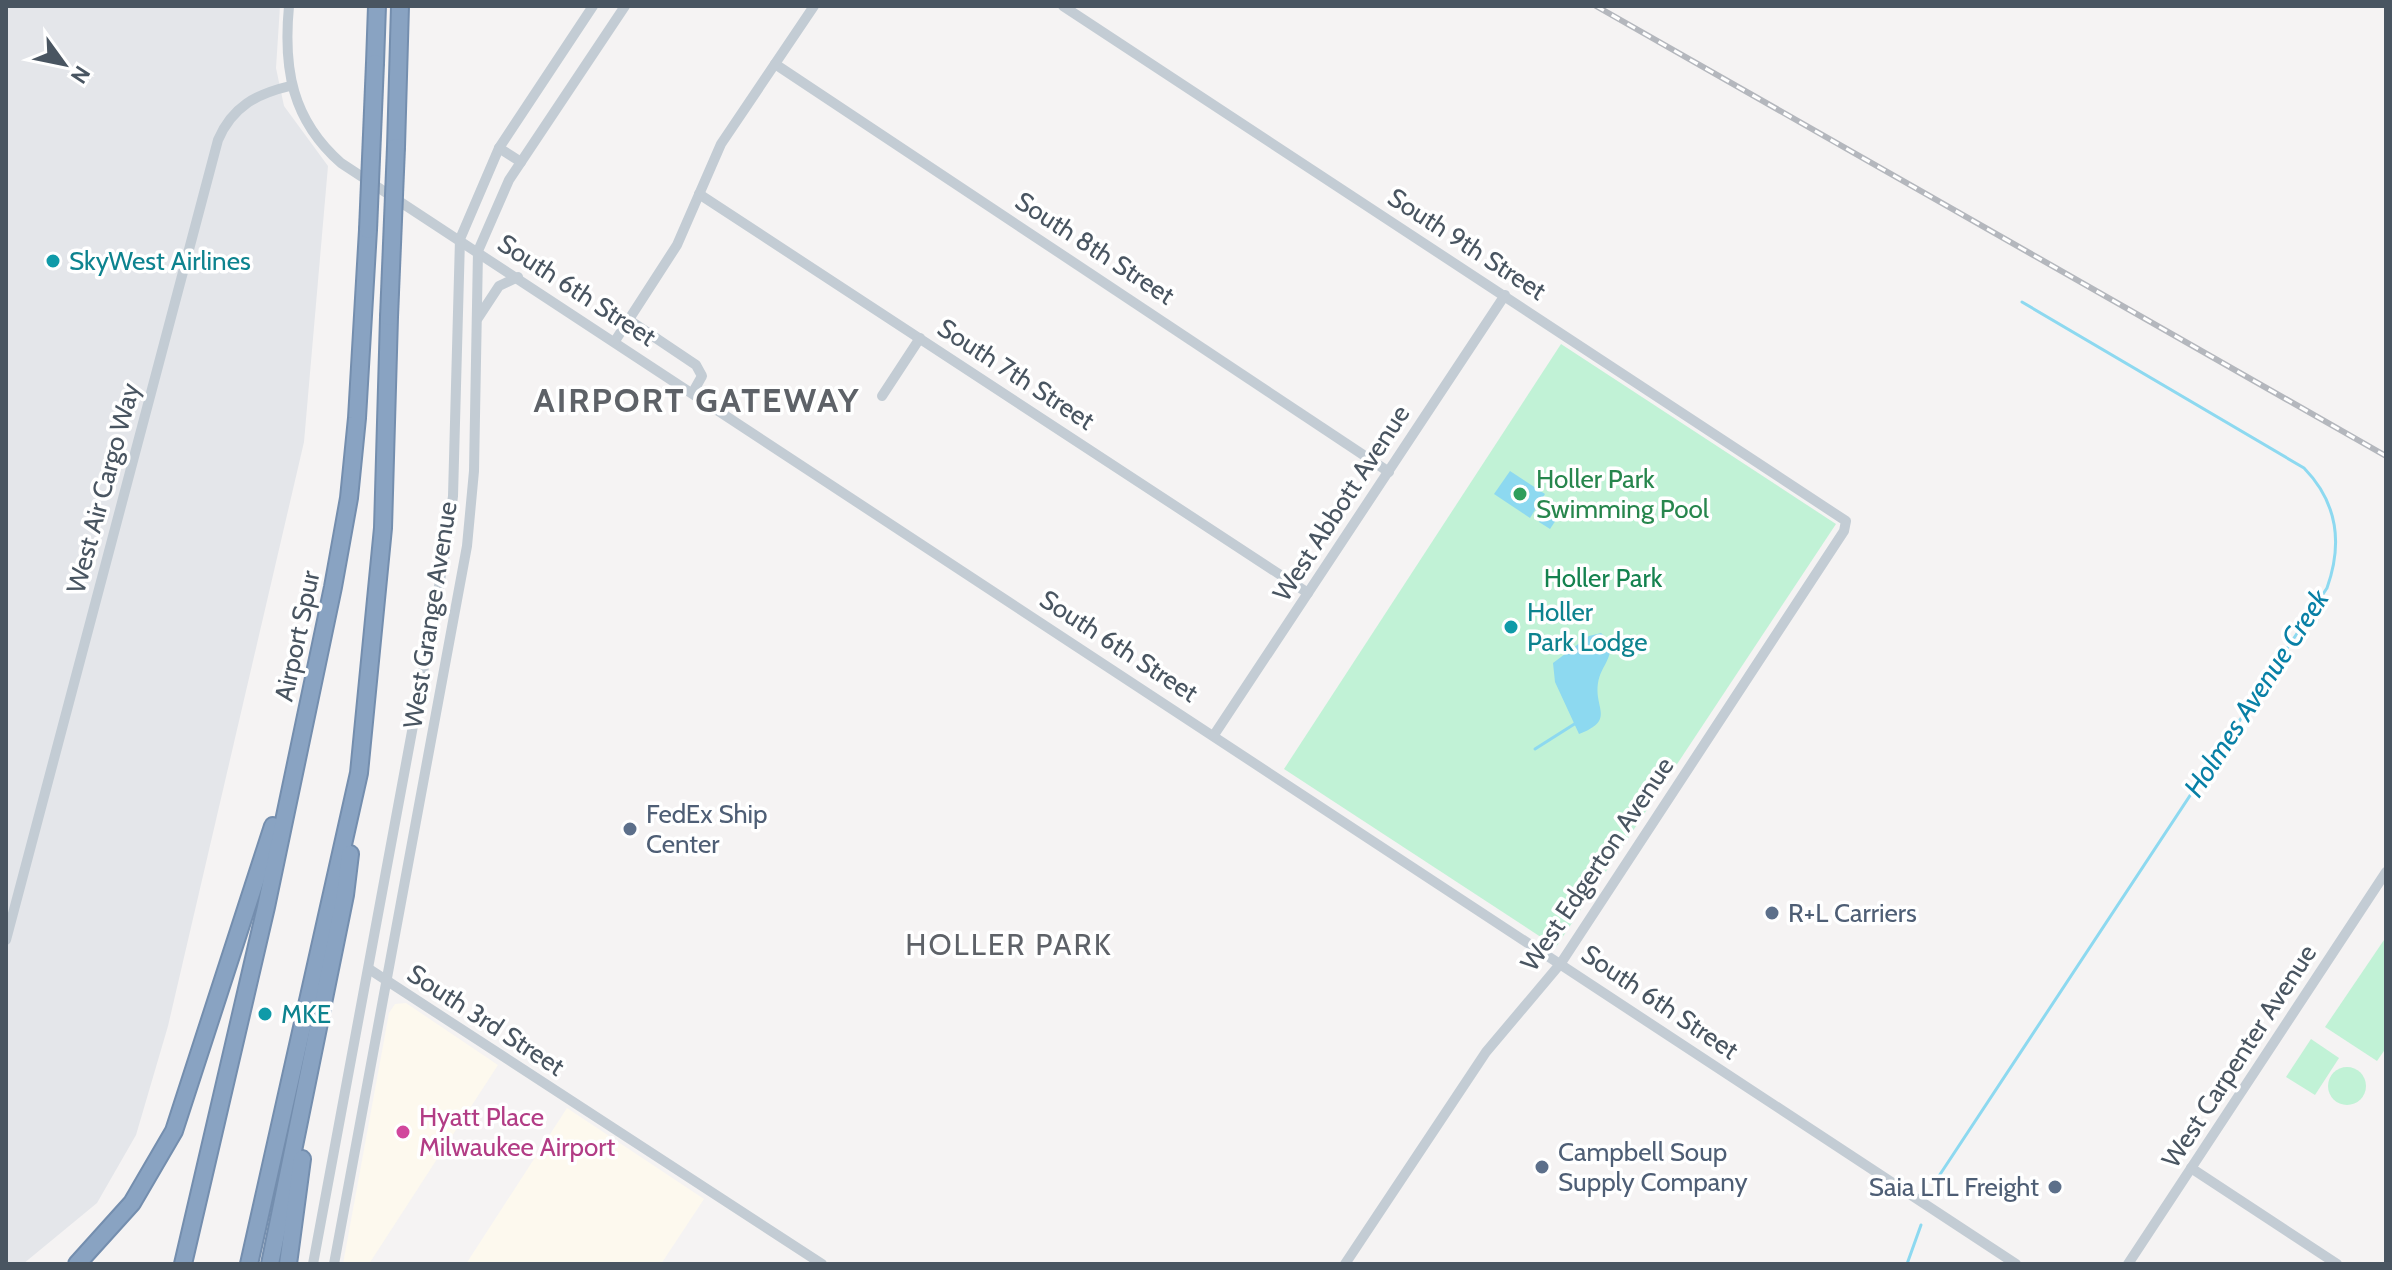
<svg xmlns="http://www.w3.org/2000/svg" width="2392" height="1270" font-family="Cabin,sans-serif">
  <style>
    .commercial { fill: #fdf9ee }
    .airport { fill: #e4e6ea }
    .green { fill: #c1f2d6 }
    .water { fill: #8dd9f0 }
    .lines { fill: none; stroke-linecap: round; stroke-linejoin: round }
    .stream { stroke: #8dd9f0; stroke-width: 3 }
    .highway-casing { stroke: #748eae; stroke-width: 20 }
    .minor { stroke: #c3ccd4; stroke-width: 10 }
    .highway { stroke: #89a3c2; stroke-width: 16 }
    .rail-casing { stroke: #b4b7bd; stroke-width: 6 }
    .rail { stroke: #fff; stroke-width: 3; stroke-dasharray: 9; stroke-linecap: butt }
    .highway-bridge-casing { stroke: #748eae; stroke-width: 20; stroke-linecap: butt }
    .highway-bridge { stroke: #89a3c2; stroke-width: 16 }
    .culture-dot { fill: #0f9aa8; stroke: #fff; stroke-width: 3 }
    .leisure-dot { fill: #2e9e5b; stroke: #fff; stroke-width: 3 }
    .service-dot { fill: #5c6f8a; stroke: #fff; stroke-width: 3 }
    .hotel-dot { fill: #d1479c; stroke: #fff; stroke-width: 3 }
    .labels { text-anchor: middle; stroke-width: 7; stroke-linejoin: round; paint-order: stroke }
    .street-label { font-size: 26px; fill: #495561; stroke: #fff }
    .culture-label { font-size: 26px; fill: #0d838f; stroke: #fff; text-anchor: start }
    .leisure-label { font-size: 26px; fill: #27864d; stroke: #fff; text-anchor: start }
    .park-label { font-size: 26px; fill: #14824f; stroke: #fff }
    .service-label { font-size: 26px; fill: #4e5e75; stroke: #fff; text-anchor: start }
    .hotel-label { font-size: 26px; fill: #b23c85; stroke: #fff; text-anchor: start }
    .water-label { font-size: 28px; font-style: italic; fill: #0880a6; stroke: #fff }
    .quarter-label { font-size: 30px; letter-spacing: 2px; fill: #5e6268; stroke: #fff }
    .district-label { font-size: 34px; font-weight: bold; letter-spacing: 2px; fill: #5e6268; stroke: #fff }
  </style>
  <rect width="100%" height="100%" fill="#f5f3f3"/>
  <g class="commercial">
    <polygon points="406,1003 498,1065 369,1264 343,1264 389,1013 395,1004"/>
    <polygon points="567,1108 704,1199 661,1264 466,1264"/>
  </g>
  <polygon class="airport" points="6,6 280,6 276,68 284,106 328,166 304,442 168,1026 136,1135 97,1203 23,1264 6,1264"/>
  <g class="green">
    <polygon points="1561,344 1836,524 1556,947 1284,769"/>
    <polygon points="2386,937 2386,1048 2377,1061 2325,1027"/>
    <polygon points="2311,1039 2339,1058 2315,1095 2286,1077"/>
    <circle cx="2347" cy="1086" r="19"/>
  </g>
  <g class="water">
    <polygon points="1510,471 1545,494 1530,518 1494,494"/>
    <polygon points="1553,501 1564,508 1550,529 1539,522"/>
    <path d="M 1601,633 L 1611,642 C 1611,662 1601,666 1598,683 C 1594,709 1616,720 1579,734 L 1555,682 L 1553,663 L 1589,636 Z"/>
  </g>
  <g class="lines">
    <g class="stream">
      <polyline points="1535,749 1576,723"/>
      <path d="M 1935,1182 L 2327,588 C 2343,543 2338,503 2304,468 L 2022,302"/>
      <polyline points="1907,1264 1921,1225"/>
    </g>
    <defs>
      <g id="highway">
        <polyline points="375,63 377,6"/>
        <polyline points="396,147 400,6"/>
        <polyline points="77,1264 132,1203 174,1131 273,826"/>
        <polyline points="183,1264 266,907 333,587 349,498 357,418 368,230"/>
        <polyline points="249,1264 359,773 383,528 389,317"/>
        <polyline points="270,1264 345,895 350,854"/>
        <polyline points="288,1264 302,1159"/>
      </g>
    </defs>
    <use href="#highway" class="highway-casing"/>
    <g class="minor">
      <path d="M 289,6 C 283,69 292,120 341,163 L 2016,1264"/>
      <polyline points="1063,6 1846,521 1844,531 1561,963 1486,1052 1345,1264"/>
      <polyline points="775,64 1389,472"/>
      <polyline points="499,148 521,162"/>
      <polyline points="699,194 1308,593"/>
      <polyline points="478,318 499,286 518,277"/>
      <polyline points="629,320 696,365 702,376 693,392"/>
      <polyline points="615,341 677,245 721,144 814,6"/>
      <polyline points="882,396 920,338"/>
      <polyline points="1214,735 1505,295"/>
      <path d="M 6,940 L 218,140 C 232,107 256,94 290,86"/>
      <polyline points="369,969 822,1264"/>
      <polyline points="2191,1168 2337,1264"/>
      <polyline points="313,1264 447,543 453,496 460,239 499,148 593,6"/>
      <polyline points="334,1264 467,546 474,471 478,251 509,180 625,6"/>
      <polyline points="2128,1264 2386,872"/>
    </g>
    <use href="#highway" class="highway"/>
    <defs>
      <polyline id="rail" points="1596,6 2386,456"/>
    </defs>
    <use href="#rail" class="rail-casing"/>
    <use href="#rail" class="rail"/>
    <defs>
      <g id="highway-bridge">
        <polyline points="368,230 375,63"/>
        <polyline points="389,317 396,147"/>
      </g>
    </defs>
    <use href="#highway-bridge" class="highway-bridge-casing"/>
    <use href="#highway-bridge" class="highway-bridge"/>
  </g>
  <g class="culture-dot">
    <circle cx="53" cy="261" r="8"/>
    <circle cx="1511" cy="627" r="8"/>
    <circle cx="265" cy="1014" r="8"/>
  </g>
  <circle class="leisure-dot" cx="1520" cy="494" r="8"/>
  <g class="service-dot">
    <circle cx="630" cy="829" r="8"/>
    <circle cx="1772" cy="913" r="8"/>
    <circle cx="1542" cy="1167" r="8"/>
    <circle cx="2055" cy="1187" r="8"/>
  </g>
  <circle class="hotel-dot" cx="403" cy="1132" r="8"/>
  <g class="labels">
    <g class="street-label">
      <text transform="translate(1467 244) rotate(33)" y="9">South 9th Street</text>
      <text transform="translate(1095 248) rotate(33)" y="9">South 8th Street</text>
      <text transform="translate(577 290) rotate(33)" y="9">South 6th Street</text>
      <text transform="translate(1016 374) rotate(33)" y="9">South 7th Street</text>
      <text transform="translate(103 488) rotate(-75)" y="9">West Air Cargo Way</text>
      <text transform="translate(1341 503) rotate(-57)" y="9">West Abbott Avenue</text>
      <text transform="translate(430 615) rotate(-81)" y="9">West Grange Avenue</text>
      <text transform="translate(297 636) rotate(-78)" y="9">Airport Spur</text>
      <text transform="translate(1119 646) rotate(33)" y="9">South 6th Street</text>
      <text transform="translate(1597 864) rotate(-56)" y="9">West Edgerton Avenue</text>
      <text transform="translate(1660 1002) rotate(34)" y="9">South 6th Street</text>
      <text transform="translate(486 1020) rotate(33)" y="9">South 3rd Street</text>
      <text transform="translate(2239 1056) rotate(-57)" y="9">West Carpenter Avenue</text>
    </g>
    <g class="culture-label">
      <text x="69" y="270">SkyWest Airlines</text>
      <text x="1527" y="621">Holler<tspan x="1527" dy="30">Park Lodge</tspan></text>
      <text x="281" y="1023">MKE</text>
    </g>
    <g class="leisure-label">
      <text x="1536" y="488">Holler Park<tspan x="1536" dy="30">Swimming Pool</tspan></text>
    </g>
    <g class="park-label">
      <text x="1603" y="587">Holler Park</text>
    </g>
    <g class="service-label">
      <text x="646" y="823">FedEx Ship<tspan x="646" dy="30">Center</tspan></text>
      <text x="1788" y="922">R+L Carriers</text>
      <text x="1558" y="1161">Campbell Soup<tspan x="1558" dy="30">Supply Company</tspan></text>
      <text x="2039" y="1196" text-anchor="end">Saia LTL Freight</text>
    </g>
    <g class="hotel-label">
      <text x="419" y="1126">Hyatt Place<tspan x="419" dy="30">Milwaukee Airport</tspan></text>
    </g>
    <g class="water-label">
      <text transform="translate(2256 693) rotate(-57)" y="10">Holmes Avenue Creek</text>
    </g>
    <g class="quarter-label">
      <text x="1009" y="955">HOLLER PARK</text>
    </g>
    <g class="district-label">
      <text x="697" y="412">AIRPORT GATEWAY</text>
    </g>
  </g>
  <rect width="2392" height="1270" fill="none" stroke="#495561" stroke-width="16"/>
  <g transform="translate(64 64) rotate(123)" stroke="#ffffff" stroke-width="6" paint-order="stroke">
  <path d="M0-6L14 30L0 20L-14 30Z" fill="#495561"/>
  <text y="-12" font-size="22" font-weight="bold" text-anchor="middle" fill="#495561">N</text>
  </g>
</svg>
